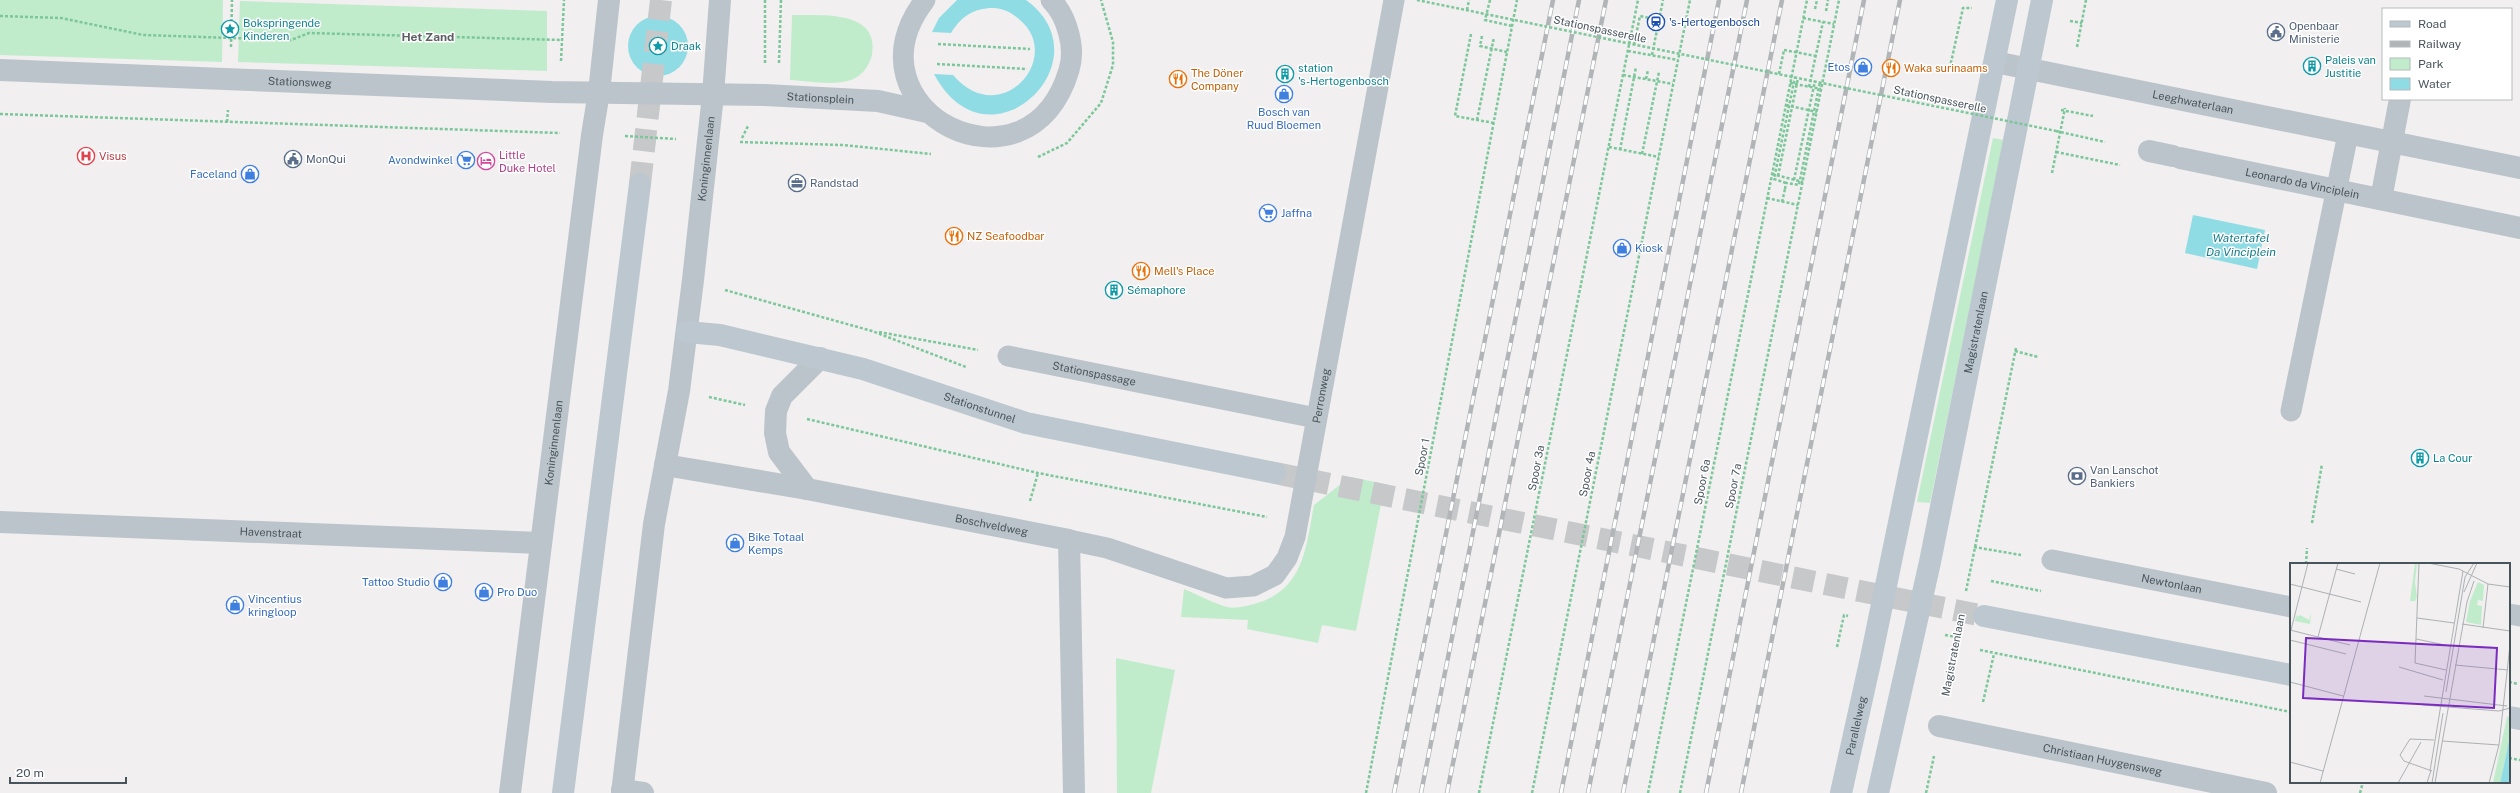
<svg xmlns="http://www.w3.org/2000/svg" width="2520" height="793" font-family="'Public Sans',sans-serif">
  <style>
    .green { fill: #c0eccc }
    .water { fill: #90dce5 }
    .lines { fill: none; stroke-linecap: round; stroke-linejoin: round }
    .secondary-tunnel { stroke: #c7c8ca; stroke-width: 22; stroke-dasharray: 22 11; stroke-linecap: butt }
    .path { stroke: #7bc79a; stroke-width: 2.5; stroke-dasharray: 3 2; stroke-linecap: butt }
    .lane { stroke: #bbc4ca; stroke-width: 21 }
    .street { stroke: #bbc4ca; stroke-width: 22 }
    .secondary { stroke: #bcc7cf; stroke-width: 22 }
    .rail-casing { stroke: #b1b5b8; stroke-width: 4.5 }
    .rail { stroke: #fff; stroke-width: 3; stroke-dasharray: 9; stroke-linecap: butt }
    .path-bridge { stroke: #7bc79a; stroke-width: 2.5; stroke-dasharray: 3 2; stroke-linecap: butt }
    .labels { text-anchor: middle; stroke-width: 3; stroke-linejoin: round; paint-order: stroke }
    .transit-label { font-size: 11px; fill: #164399; stroke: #fff; text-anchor: start }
    .culture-label { font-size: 11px; fill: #0d838f; stroke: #fff; text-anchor: start }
    .service-label { font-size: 11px; fill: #4e5e75; stroke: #fff; text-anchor: start }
    .street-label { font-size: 11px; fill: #48545b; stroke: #fff }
    .shop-label { font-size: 11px; fill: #366cbe; stroke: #fff; text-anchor: start }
    .food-label { font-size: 11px; fill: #c56008; stroke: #fff; text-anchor: start }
    .hotel-label { font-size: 11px; fill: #b23c85; stroke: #fff; text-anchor: start }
    .health-label { font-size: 11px; fill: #be3a42; stroke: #fff; text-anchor: start }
    .neighbourhood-label { font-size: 12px; font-weight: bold; fill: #5c6063; stroke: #fff }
    .water-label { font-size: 12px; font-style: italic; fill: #167d8a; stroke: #fff }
    .inset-road { fill: none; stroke: #adb1b4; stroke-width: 1 }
    .view { fill: #7b2cbf; fill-opacity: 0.15; stroke: #7b2cbf; stroke-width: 2 }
    .inset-edge { fill: none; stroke: #48545b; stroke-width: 2 }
  </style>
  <rect width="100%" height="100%" fill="#f1efef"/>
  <g class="green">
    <polygon points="0,0 223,0 222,62 0,55"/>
    <polygon points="240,1 547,11 547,71 238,62"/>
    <path d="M 792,15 C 820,16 880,9 872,55 C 869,66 862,76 851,80 C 834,86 809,81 790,80 Z"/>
    <polygon points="1993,138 2004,140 1930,503 1917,502"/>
    <path d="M 1350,477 L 1385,484 L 1356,631 L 1322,625 L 1318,643 L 1247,629 L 1248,620 L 1181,617 L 1184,589 C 1198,595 1213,603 1227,607 C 1235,609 1246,606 1254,604 C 1304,591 1306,547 1314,505 Z"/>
    <polygon points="1116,658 1175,670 1151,793 1117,793"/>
  </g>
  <g class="water">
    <path d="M 957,0 L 1026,0 C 1109,60 988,176 934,74 L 953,75 C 1001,131 1064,57 1020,20 C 1012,13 1003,8 993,8 C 973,8 961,17 951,33 L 932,32 L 939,18 Z"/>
    <circle cx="658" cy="46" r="30"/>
    <polygon points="2193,215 2265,230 2257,269 2185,253"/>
  </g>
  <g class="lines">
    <g class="secondary-tunnel">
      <polyline points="640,184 661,0"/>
      <polyline points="1275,473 1984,616"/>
    </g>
    <g class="path">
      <polyline points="1490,0 1485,20 1512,26"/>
      <polyline points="1815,9 1817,0"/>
      <polyline points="1467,10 1469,0"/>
      <polyline points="1826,11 1828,0"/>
      <polyline points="0,16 61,18 143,35 291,40 309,33 562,40"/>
      <polyline points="1803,18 1834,24"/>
      <polyline points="2070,21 2082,23"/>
      <polyline points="1471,34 1455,116 1494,123"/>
      <polyline points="1482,36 1480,46 1507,52"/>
      <polyline points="1493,42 1494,38"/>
      <polyline points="938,44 1030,49"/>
      <polyline points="1634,45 1640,16 1659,20"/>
      <polyline points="231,47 232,0"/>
      <polyline points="2077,47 2086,0"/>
      <polyline points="1628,51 1678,60"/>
      <polyline points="1652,55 1663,0"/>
      <polyline points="561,61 564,0"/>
      <polyline points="765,63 765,0"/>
      <polyline points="779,63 781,0"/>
      <polyline points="937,64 1027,69"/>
      <polyline points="1961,69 1950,67 1963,8 1972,8"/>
      <polyline points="1779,74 1784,50"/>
      <polyline points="1623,75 1673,84"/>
      <polyline points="1646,79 1648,70"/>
      <polyline points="1790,83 1821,89"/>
      <polyline points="1809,87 1823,22"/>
      <polyline points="1786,105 1817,112"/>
      <polyline points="0,114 560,133"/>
      <polyline points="227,122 228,110"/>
      <polyline points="2056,131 2105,142"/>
      <polyline points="625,136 676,139"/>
      <polyline points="742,138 748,126"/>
      <polyline points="740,142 842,145 931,154"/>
      <polyline points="1609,147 1659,157"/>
      <polyline points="2056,152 2120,165"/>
      <polyline points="1038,157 1067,143 1101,103 1113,65 1113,42 1101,0"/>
      <polyline points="2052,173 2065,108"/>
      <polyline points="1772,174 1803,182"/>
      <polyline points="1767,198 1798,205"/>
      <polyline points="1782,202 1785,189"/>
      <polyline points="725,290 872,331 966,367"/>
      <polyline points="879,332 978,350"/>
      <polyline points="2015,351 2038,357"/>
      <polyline points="709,397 745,405"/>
      <polyline points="807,419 1038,473 1267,517"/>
      <polyline points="1030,501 1038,473"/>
      <polyline points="2312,523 2322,464"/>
      <polyline points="1974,547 2021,555"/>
      <polyline points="2306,564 2307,548"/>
      <polyline points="1991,581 2041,591"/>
      <polyline points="1966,591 2016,348"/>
      <polyline points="1945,635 1956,637"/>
      <polyline points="1837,647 1844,615 1848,616"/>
      <polyline points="1980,650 2291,712"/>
      <polyline points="2509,682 2518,684"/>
      <polyline points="1945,695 1957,633"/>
      <polyline points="1983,702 1994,654"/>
      <polyline points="2509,758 2520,760"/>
      <polyline points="1366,793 1517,0"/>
      <polyline points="1479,793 1638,0"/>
      <polyline points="1532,793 1690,0"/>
      <polyline points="1648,793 1807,0"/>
      <polyline points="1680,793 1839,0"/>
      <polyline points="1926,793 1934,756"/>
      <polyline points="2360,793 2363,782"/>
    </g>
    <g class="lane">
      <path d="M 925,0 C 840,110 1029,206 1069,70 C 1076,48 1067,16 1051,0"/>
      <path id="s1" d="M 1008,356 L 1316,418"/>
      <polyline points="2291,411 2348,134"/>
      <path id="s2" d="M 1069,540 L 1107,548 L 1226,588 L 1253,586 L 1275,575 L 1287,558 L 1295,537 L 1394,0"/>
      <path id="s3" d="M 2052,560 L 2291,607"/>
      <polyline points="2509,614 2520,616"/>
    </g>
    <g class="street">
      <path id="s4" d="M 1995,62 L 2520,168"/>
      <path id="s5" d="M 0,70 L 552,92 L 765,95 L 878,101 L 927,112"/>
      <polyline points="2149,151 2173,156"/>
      <path id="s6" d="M 2180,158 L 2520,228"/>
      <polyline points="2381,199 2400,99"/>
      <path id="s7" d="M 665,465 L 807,489 L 1069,540 L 1074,793"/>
      <polyline points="807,489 779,452 775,433 776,411 782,396 820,358"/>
      <path id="s8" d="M 0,522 L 541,543"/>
      <path id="s9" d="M 1939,726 L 2266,793"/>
      <polyline points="622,790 643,793"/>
      <path id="s10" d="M 510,793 L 592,135 L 599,92 L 609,0"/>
      <path id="s11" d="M 622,793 L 654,524 L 679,391 L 693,280 L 713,95 L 720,0"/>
    </g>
    <g class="secondary">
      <path id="s12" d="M 687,332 L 720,335 L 863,369 L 1026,423 L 1275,473"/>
      <polyline points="1984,616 2291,675"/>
      <polyline points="2509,717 2520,719"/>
      <polyline points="563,793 640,184"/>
      <path id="s13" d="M 1841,793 L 1871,658 L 2007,0"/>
      <path id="s14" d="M 1878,793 L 1930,562 L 2042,0"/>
    </g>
    <defs>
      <g id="rail">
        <polyline points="1394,793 1553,0"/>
        <polyline points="1421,793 1579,0"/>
        <polyline points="1447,793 1606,0"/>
        <polyline points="1561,793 1719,0"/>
        <polyline points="1588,793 1747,0"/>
        <polyline points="1623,793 1782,0"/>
        <polyline points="1706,793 1864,0"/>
        <polyline points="1741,793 1900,0"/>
      </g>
    </defs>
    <use href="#rail" class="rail-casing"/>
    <use href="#rail" class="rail"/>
    <g class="path-bridge">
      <polyline points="1417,0 2056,131"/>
      <polyline points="1784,50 1816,56"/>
      <polyline points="2061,110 2093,116"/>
      <polyline points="1477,120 1493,42"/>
      <polyline points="1620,150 1636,67"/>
      <polyline points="1642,154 1659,72"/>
      <polyline points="1778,176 1798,78"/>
      <polyline points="1794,180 1815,81"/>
      <polyline points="1786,183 1774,179 1795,77"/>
      <polyline points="1785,189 1786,183 1799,185 1820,82"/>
    </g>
  </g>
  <defs>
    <symbol id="station-ring" viewBox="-11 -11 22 22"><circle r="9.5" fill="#fff" stroke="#1a4fb4" stroke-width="1.5"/><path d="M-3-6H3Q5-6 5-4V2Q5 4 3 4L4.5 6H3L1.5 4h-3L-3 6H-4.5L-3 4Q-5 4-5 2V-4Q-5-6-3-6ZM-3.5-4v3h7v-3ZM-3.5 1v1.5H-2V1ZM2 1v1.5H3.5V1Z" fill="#1a4fb4"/></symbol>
    <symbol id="sight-ring" viewBox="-11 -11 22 22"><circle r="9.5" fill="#fff" stroke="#0f9aa8" stroke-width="1.5"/><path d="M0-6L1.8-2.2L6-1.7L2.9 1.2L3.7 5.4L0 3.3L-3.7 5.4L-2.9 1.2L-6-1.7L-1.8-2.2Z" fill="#0f9aa8"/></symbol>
    <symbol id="civic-ring" viewBox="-11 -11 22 22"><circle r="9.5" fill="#fff" stroke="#5c6f8a" stroke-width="1.5"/><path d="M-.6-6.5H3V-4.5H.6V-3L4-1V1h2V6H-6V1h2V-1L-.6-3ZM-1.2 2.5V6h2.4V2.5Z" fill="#5c6f8a"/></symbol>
    <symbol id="building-ring" viewBox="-11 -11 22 22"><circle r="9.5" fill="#fff" stroke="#0f9aa8" stroke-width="1.5"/><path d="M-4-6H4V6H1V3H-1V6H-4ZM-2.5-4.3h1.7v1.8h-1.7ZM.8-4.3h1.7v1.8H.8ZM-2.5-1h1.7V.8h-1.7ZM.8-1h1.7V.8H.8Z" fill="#0f9aa8"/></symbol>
    <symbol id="shop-ring" viewBox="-11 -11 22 22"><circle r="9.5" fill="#fff" stroke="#3f7fe0" stroke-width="1.5"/><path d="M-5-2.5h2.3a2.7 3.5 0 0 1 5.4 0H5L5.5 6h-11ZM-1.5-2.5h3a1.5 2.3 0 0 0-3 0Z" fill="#3f7fe0"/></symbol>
    <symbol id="restaurant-ring" viewBox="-11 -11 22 22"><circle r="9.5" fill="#fff" stroke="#e8710a" stroke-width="1.5"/><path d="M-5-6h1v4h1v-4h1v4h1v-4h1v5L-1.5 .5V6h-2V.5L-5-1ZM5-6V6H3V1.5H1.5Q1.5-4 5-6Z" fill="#e8710a"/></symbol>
    <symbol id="hospital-ring" viewBox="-11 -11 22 22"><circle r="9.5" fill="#fff" stroke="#e0444e" stroke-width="1.5"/><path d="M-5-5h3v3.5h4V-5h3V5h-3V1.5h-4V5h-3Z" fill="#e0444e"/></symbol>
    <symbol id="supermarket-ring" viewBox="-11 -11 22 22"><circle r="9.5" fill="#fff" stroke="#3f7fe0" stroke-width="1.5"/><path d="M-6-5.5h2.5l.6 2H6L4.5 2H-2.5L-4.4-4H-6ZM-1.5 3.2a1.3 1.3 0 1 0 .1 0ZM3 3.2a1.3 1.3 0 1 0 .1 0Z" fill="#3f7fe0"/></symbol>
    <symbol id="hotel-ring" viewBox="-11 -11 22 22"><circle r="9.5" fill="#fff" stroke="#d1479c" stroke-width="1.5"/><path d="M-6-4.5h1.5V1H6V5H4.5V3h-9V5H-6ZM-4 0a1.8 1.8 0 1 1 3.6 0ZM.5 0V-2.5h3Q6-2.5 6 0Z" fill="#d1479c"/></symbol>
    <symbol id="office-ring" viewBox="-11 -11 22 22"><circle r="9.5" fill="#fff" stroke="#5c6f8a" stroke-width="1.5"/><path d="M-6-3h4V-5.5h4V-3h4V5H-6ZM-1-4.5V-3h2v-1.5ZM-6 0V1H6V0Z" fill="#5c6f8a"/></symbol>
    <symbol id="bank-ring" viewBox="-11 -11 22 22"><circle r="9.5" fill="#fff" stroke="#5c6f8a" stroke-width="1.5"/><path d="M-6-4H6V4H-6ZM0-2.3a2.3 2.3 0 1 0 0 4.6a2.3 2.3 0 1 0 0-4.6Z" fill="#5c6f8a"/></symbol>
  </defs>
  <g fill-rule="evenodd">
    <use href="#station-ring" x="1646" y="12" width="20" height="20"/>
    <use href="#sight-ring" x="220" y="19" width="20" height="20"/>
    <use href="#civic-ring" x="2266" y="22" width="20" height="20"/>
    <use href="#sight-ring" x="648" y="36" width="20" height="20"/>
    <use href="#building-ring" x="2302" y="56" width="20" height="20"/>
    <use href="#shop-ring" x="1853" y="57" width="20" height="20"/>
    <use href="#restaurant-ring" x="1881" y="58" width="20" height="20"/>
    <use href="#building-ring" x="1275" y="64" width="20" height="20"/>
    <use href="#restaurant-ring" x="1168" y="69" width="20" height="20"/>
    <use href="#shop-ring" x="1274" y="84" width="20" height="20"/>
    <use href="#hospital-ring" x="76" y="146" width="20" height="20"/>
    <use href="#civic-ring" x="283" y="149" width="20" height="20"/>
    <use href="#supermarket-ring" x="456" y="150" width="20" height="20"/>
    <use href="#hotel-ring" x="476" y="151" width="20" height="20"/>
    <use href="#shop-ring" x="240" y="164" width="20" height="20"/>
    <use href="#office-ring" x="787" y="173" width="20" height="20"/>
    <use href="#supermarket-ring" x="1258" y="203" width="20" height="20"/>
    <use href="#restaurant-ring" x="944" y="226" width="20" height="20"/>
    <use href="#shop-ring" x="1612" y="238" width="20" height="20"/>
    <use href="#restaurant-ring" x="1131" y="261" width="20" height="20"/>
    <use href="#building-ring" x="1104" y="280" width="20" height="20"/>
    <use href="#building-ring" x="2410" y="448" width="20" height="20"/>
    <use href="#bank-ring" x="2067" y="466" width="20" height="20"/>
    <use href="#shop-ring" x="725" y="533" width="20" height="20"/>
    <use href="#shop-ring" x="433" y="572" width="20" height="20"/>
    <use href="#shop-ring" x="474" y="582" width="20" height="20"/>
    <use href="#shop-ring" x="225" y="595" width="20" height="20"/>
  </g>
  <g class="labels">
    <g class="transit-label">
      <text x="1669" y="26">'s-Hertogenbosch</text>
    </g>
    <g class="culture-label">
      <text x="243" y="27">Bokspringende<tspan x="243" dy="13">Kinderen</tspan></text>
      <text x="671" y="50">Draak</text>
      <text x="2325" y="64">Paleis van<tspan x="2325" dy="13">Justitie</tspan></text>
      <text x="1298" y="72">station<tspan x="1298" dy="13">'s-Hertogenbosch</tspan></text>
      <text x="1127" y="294">Sémaphore</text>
      <text x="2433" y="462">La Cour</text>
    </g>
    <g class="service-label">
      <text x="2289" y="30">Openbaar<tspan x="2289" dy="13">Ministerie</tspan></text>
      <text x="306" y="163">MonQui</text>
      <text x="810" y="187">Randstad</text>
      <text x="2090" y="474">Van Lanschot<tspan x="2090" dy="13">Bankiers</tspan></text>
    </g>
    <g class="street-label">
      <text transform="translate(1600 29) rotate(12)" y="4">Stationspasserelle</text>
      <text dy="4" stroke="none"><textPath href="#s5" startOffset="300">Stationsweg</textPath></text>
      <text dy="4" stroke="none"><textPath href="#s5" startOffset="821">Stationsplein</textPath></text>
      <text transform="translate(1940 99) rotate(12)" y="4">Stationspasserelle</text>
      <text dy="4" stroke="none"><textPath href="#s4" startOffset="202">Leeghwaterlaan</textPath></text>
      <text dy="4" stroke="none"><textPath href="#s11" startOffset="640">Koninginnenlaan</textPath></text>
      <text dy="4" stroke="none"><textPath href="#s6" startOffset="125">Leonardo da Vinciplein</textPath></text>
      <text dy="4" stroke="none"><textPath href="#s14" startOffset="471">Magistratenlaan</textPath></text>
      <text dy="4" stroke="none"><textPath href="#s1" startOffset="88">Stationspassage</textPath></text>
      <text dy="4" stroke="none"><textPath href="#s2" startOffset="403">Perronweg</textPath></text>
      <text dy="4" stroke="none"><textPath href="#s12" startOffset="303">Stationstunnel</textPath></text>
      <text dy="4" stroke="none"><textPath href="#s10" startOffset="353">Koninginnenlaan</textPath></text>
      <text transform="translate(1422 457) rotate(-79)" y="4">Spoor 1</text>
      <text transform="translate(1536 468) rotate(-79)" y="4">Spoor 3a</text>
      <text transform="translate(1587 474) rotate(-79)" y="4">Spoor 4a</text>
      <text transform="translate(1702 482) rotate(-79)" y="4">Spoor 6a</text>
      <text transform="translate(1733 486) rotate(-79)" y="4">Spoor 7a</text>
      <text dy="4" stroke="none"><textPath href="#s7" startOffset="332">Boschveldweg</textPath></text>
      <text dy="4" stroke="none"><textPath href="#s8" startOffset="271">Havenstraat</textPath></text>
      <text dy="4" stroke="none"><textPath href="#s3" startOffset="122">Newtonlaan</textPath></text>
      <text transform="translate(1953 655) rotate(-79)" y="4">Magistratenlaan</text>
      <text dy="4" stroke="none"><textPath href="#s13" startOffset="69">Parallelweg</textPath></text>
      <text dy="4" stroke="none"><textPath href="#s9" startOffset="167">Christiaan Huygensweg</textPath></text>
    </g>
    <g class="shop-label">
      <text x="1850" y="71" text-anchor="end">Etos</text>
      <text x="1284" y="116" text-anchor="middle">Bosch van<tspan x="1284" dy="13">Ruud Bloemen</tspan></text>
      <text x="453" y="164" text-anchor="end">Avondwinkel</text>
      <text x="237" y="178" text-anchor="end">Faceland</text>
      <text x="1281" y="217">Jaffna</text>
      <text x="1635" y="252">Kiosk</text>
      <text x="748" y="541">Bike Totaal<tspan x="748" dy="13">Kemps</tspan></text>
      <text x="430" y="586" text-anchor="end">Tattoo Studio</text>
      <text x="497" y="596">Pro Duo</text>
      <text x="248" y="603">Vincentius<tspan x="248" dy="13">kringloop</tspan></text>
    </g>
    <g class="food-label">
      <text x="1904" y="72">Waka surinaams</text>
      <text x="1191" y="77">The Döner<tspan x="1191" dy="13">Company</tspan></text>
      <text x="967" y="240">NZ Seafoodbar</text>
      <text x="1154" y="275">Mell's Place</text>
    </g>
    <g class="hotel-label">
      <text x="499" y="159">Little<tspan x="499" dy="13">Duke Hotel</tspan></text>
    </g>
    <g class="health-label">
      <text x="99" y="160">Visus</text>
    </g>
    <g class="neighbourhood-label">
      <text x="428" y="41">Het Zand</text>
    </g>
    <g class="water-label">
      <text x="2241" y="242">Watertafel<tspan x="2241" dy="14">Da Vinciplein</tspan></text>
    </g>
  </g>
  <g transform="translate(2290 563)">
    <rect width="220" height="220" fill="#f1efef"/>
    <path d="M 125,0 L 127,0 L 125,19 L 127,34 L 125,38 L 120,38 ZM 188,19 L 194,22 L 193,38 L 188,37 L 187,42 L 192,43 L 191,62 L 176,59 L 180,38 ZM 21,50 L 20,61 L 5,58 L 6,51 L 7,54 L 10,52 L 19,57 ZM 220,153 L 220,172 L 212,212 L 210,220 L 203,220 L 217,154 Z" fill="#c0eccc"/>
    <path d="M 220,172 L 220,220 L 210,220 L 214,202 Z" fill="#90dce5"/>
    <path class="inset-road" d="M 129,0 L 125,100 L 156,107M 138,0 L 169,6 L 198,21 L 220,24M 46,6 L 65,11M 0,21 L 71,39M 174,29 L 187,0M 127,55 L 164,60M 172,61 L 220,68M 193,65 L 198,21M 0,67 L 60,82M 1,67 L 18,0M 28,74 L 48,0M 126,76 L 160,83M 0,77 L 56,91M 165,102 L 218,107M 109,104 L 153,117M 0,119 L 53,133M 156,129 L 175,14 L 184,0M 134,133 L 217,143M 133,142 L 209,148 L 220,145M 152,178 L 209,182M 0,199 L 33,208M 140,208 L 173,8M 142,208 L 114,198 L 110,192 L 120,176 L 144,177M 30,220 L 90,0M 108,220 L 131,179M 137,220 L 141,207M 142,220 L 153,150M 145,220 L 177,39 L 184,18M 199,220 L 209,182 L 220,82"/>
    <path class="view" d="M 16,75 L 207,85 L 204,145 L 13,135 Z"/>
    <rect width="220" height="220" class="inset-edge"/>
  </g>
  <rect x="2382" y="8" width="130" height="92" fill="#ffffff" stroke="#b6bbbd"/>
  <rect x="2390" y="21" width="20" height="6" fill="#bcc7cf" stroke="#b6bbbd"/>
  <text x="2418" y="28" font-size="12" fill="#48545b">Road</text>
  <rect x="2390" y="41" width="20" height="6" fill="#b1b5b8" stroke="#b6bbbd"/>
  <text x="2418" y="48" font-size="12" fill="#48545b">Railway</text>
  <rect x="2390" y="58" width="20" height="12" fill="#c0eccc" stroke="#b6bbbd"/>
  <text x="2418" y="68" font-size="12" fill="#48545b">Park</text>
  <rect x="2390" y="78" width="20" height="12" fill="#90dce5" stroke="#b6bbbd"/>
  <text x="2418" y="88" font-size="12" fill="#48545b">Water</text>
  <path d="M10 777v6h116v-6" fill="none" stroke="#48545b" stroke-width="2"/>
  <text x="16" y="777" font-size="12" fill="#48545b" stroke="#ffffff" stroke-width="3" paint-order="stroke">20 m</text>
</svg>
